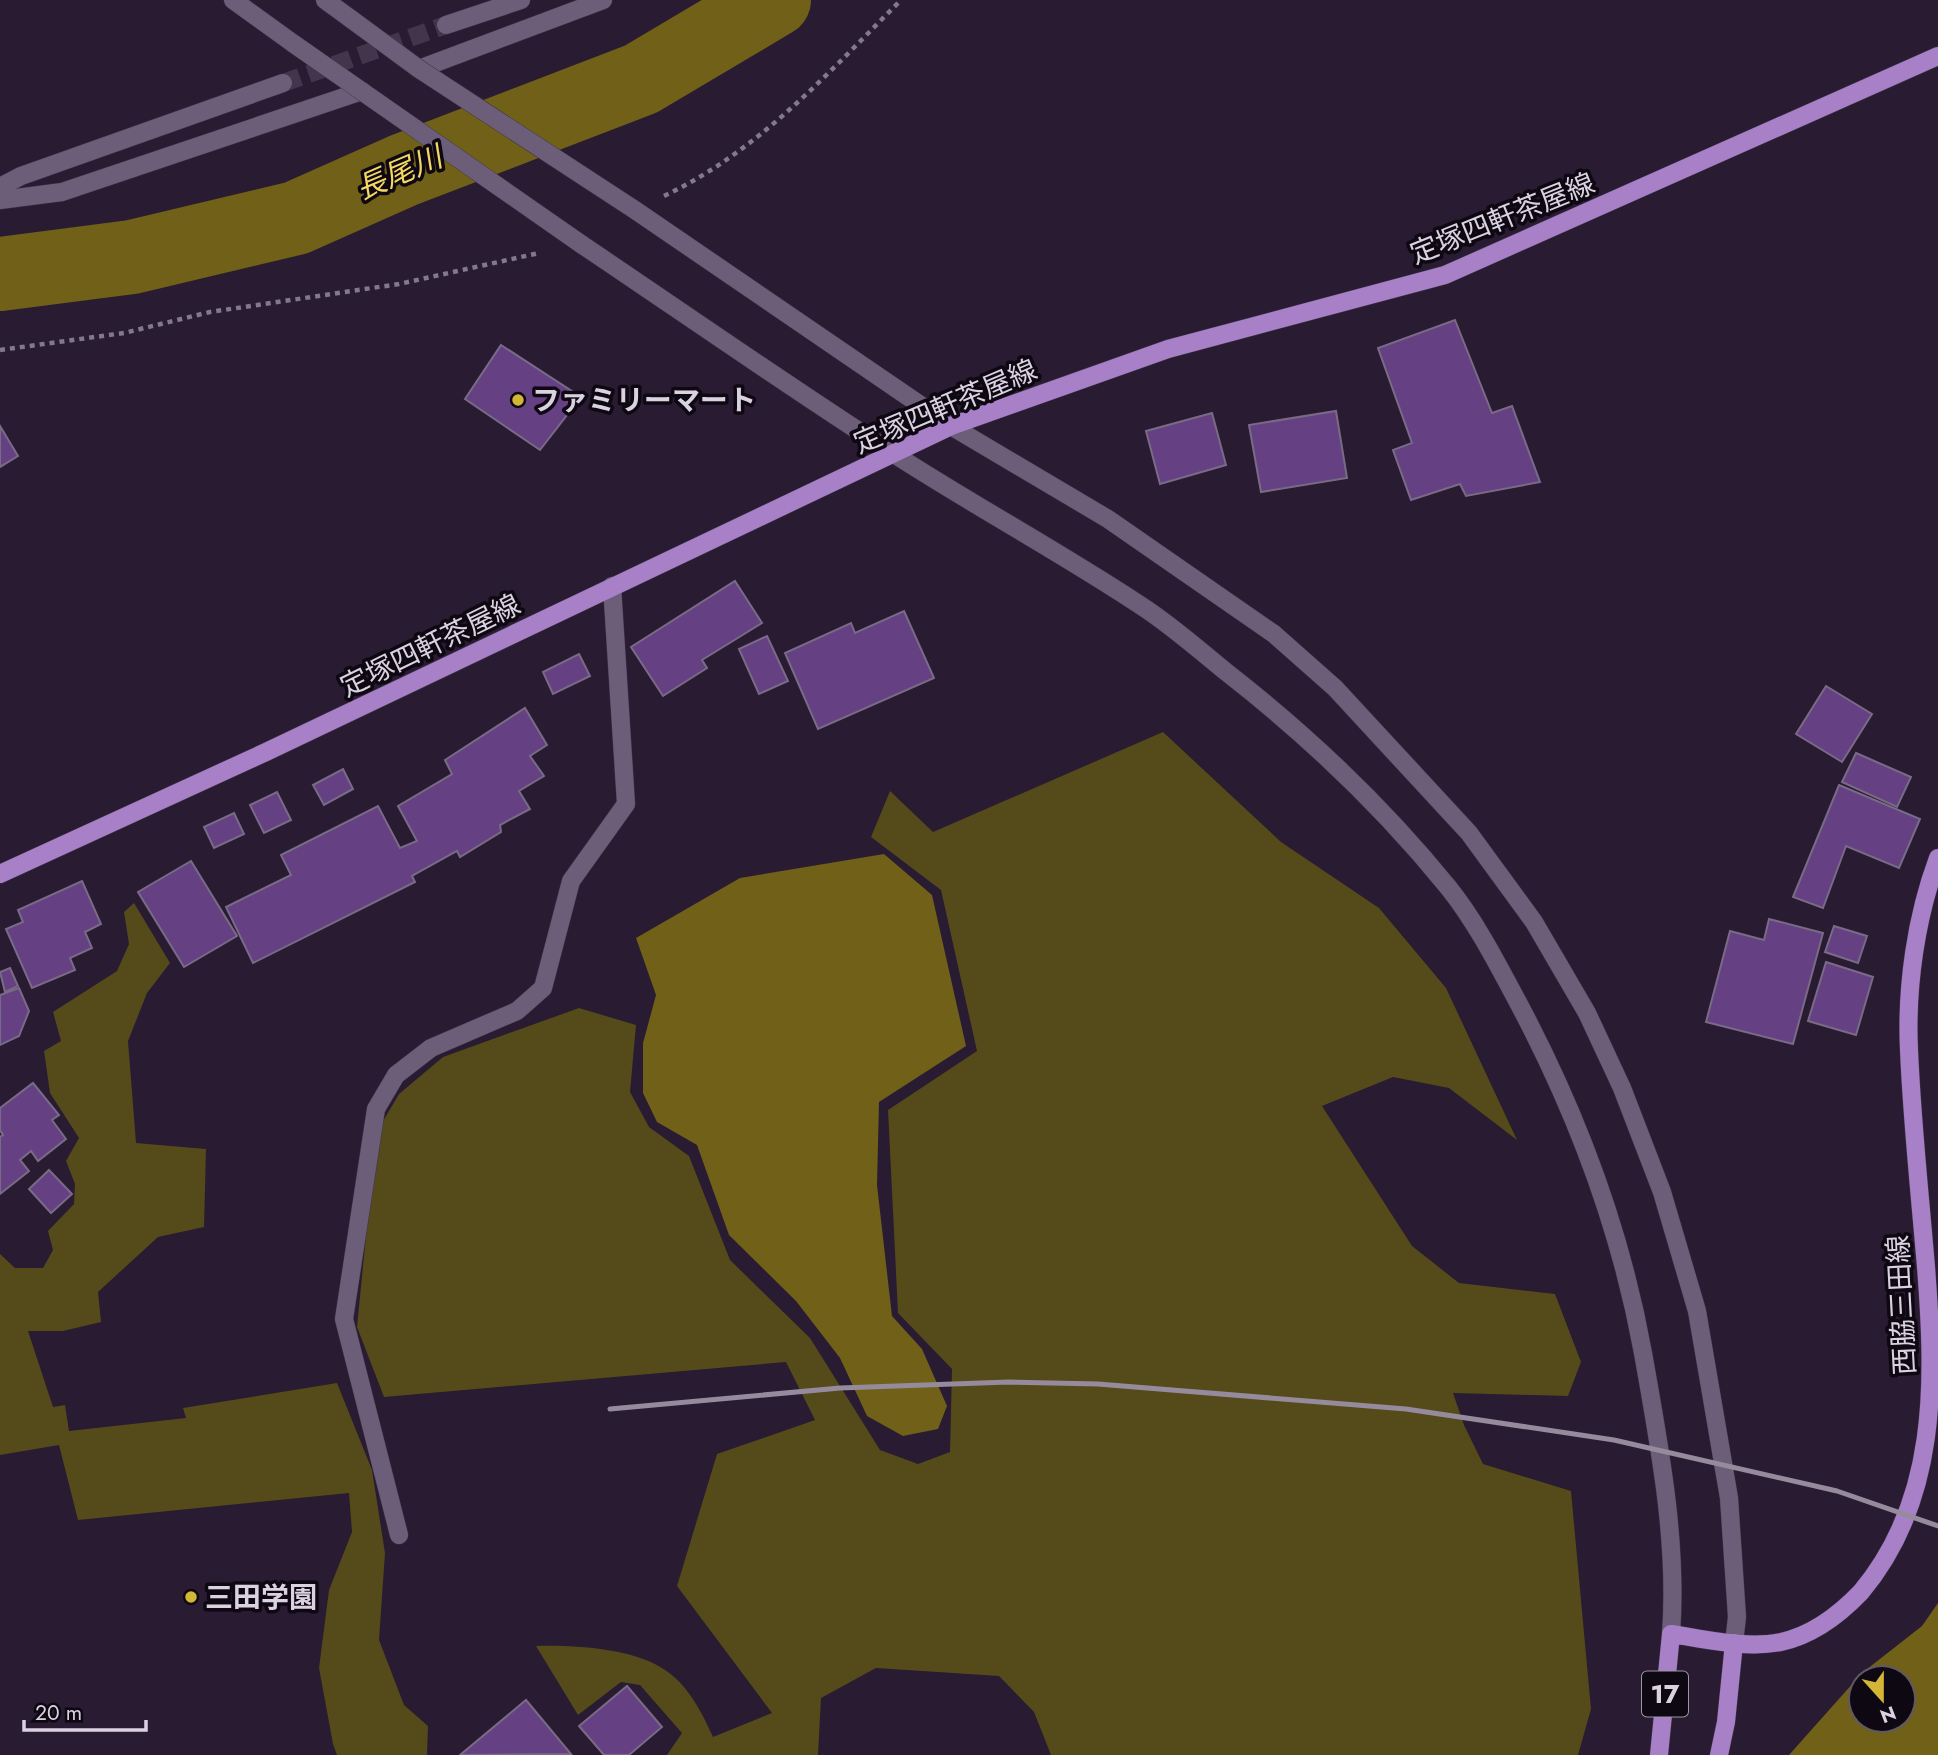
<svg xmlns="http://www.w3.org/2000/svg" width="1938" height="1755" font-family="Jost,'Noto Sans JP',sans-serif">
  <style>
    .forest { fill: #554a1a }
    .water { fill: #706018; fill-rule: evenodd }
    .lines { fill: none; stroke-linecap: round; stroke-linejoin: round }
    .river { stroke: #706018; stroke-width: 74 }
    .building { fill: #654083; stroke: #796b86; stroke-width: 2 }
    .minor-tunnel { stroke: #43364c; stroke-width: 18; stroke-dasharray: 18 9; stroke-linecap: butt }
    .minor-casing { stroke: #403649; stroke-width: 19 }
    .major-casing { stroke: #403649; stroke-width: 19 }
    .path { stroke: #83798c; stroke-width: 4.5; stroke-dasharray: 5 5; stroke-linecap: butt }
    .minor { stroke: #6c5e79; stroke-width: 18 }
    .major { stroke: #a780c8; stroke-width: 18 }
    .rail { stroke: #958b9d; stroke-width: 5 }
    .minor-bridge-casing { stroke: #403649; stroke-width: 19; stroke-linecap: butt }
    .minor-bridge { stroke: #6c5e79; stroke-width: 18 }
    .poi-dot { fill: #d3b635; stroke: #0e0812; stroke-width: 2.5 }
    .labels { text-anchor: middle; stroke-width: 7; stroke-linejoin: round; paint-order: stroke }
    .shield { fill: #0e0812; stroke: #9d95a3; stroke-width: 2 }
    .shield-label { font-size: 26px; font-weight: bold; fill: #dad2e1 }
    .street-label { font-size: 28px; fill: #dad2e1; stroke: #0e0812 }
    .poi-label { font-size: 28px; font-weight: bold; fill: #dad2e1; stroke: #0e0812; text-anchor: start }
    .water-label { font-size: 30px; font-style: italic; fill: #f5d85f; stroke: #0e0812 }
  </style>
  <rect width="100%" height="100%" fill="#281b32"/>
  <g class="forest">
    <path d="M 1163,732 L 1281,842 L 1379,908 L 1446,988 L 1517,1140 L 1449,1088 L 1393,1077 L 1322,1106 L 1412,1246 L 1459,1283 L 1555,1294 L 1581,1362 L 1568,1396 L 1453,1393 L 1464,1425 L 1483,1464 L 1571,1491 L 1591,1709 L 1578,1755 L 1051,1755 L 1034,1712 L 999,1676 L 876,1668 L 821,1698 L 818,1755 L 667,1755 L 682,1733 L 640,1685 L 621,1682 L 578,1715 L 536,1646 C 573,1645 630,1648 662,1668 C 687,1683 702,1712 713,1737 L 772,1713 L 677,1586 L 717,1454 L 815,1420 L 786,1362 L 384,1397 L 357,1327 L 376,1133 L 399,1094 L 443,1057 L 579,1008 L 636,1025 L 630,1092 L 649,1127 L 689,1156 L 730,1260 L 810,1338 L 880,1450 L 918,1464 L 950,1452 L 952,1369 L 898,1313 L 888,1110 L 977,1051 L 941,890 L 871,837 L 890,791 L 933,832 Z"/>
    <polygon points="134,903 170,963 147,993 128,1041 136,1143 206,1149 204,1227 158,1237 98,1292 101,1322 63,1331 28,1331 53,1407 65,1405 69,1431 186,1418 183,1408 337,1383 372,1470 385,1553 379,1640 404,1705 428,1726 427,1755 337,1755 333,1744 319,1668 329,1590 352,1532 349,1493 78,1520 59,1445 0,1455 0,1254 15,1268 43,1268 53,1250 48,1231 74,1204 75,1184 66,1161 79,1138 50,1093 44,1051 61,1041 53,1012 117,971 129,944 124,912"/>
  </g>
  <g class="water">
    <polygon points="884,854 932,895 966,1046 879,1102 877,1185 892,1316 922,1349 947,1406 938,1429 903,1436 867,1416 840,1358 796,1301 729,1235 697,1145 657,1122 643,1093 643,1043 656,995 636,938 740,878"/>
    <path d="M 1938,1603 L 1938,1755 L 1789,1755 L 1862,1673 L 1922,1626 ZM 1903,1678 L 1903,1720 L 1861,1720 L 1861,1678 Z"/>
  </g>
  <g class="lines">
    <polyline class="river" points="0,274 132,257 296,218 404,170 641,79 774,0"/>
  </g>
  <g class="building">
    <polygon points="1455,320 1492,413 1512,406 1540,482 1466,496 1460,484 1411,500 1393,450 1412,443 1378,348"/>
    <polygon points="501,345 581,397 540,450 465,399"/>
    <polygon points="1336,411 1347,478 1261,492 1249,425"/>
    <polygon points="1212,413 1226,465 1160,484 1146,431"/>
    <polygon points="0,426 18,456 0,467"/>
    <polygon points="735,581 762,623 702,660 707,668 663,696 631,647"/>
    <polygon points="904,611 934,678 818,729 785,653 851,623 855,633"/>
    <polygon points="767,636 788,681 759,694 739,649"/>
    <polygon points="579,654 590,676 553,694 543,672"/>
    <polygon points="1826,686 1872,714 1842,762 1796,734"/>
    <polygon points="525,708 547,745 530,756 544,776 519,791 530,809 500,825 501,832 460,857 457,851 412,876 415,882 253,963 226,907 291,875 281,855 378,806 400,848 417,841 398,806 452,774 445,760"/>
    <polygon points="1856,753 1911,777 1897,807 1842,782"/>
    <polygon points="343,769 353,789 324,805 313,785"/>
    <polygon points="1839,785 1920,819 1899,868 1846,846 1823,908 1793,897"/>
    <polygon points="277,792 291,820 264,833 250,805"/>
    <polygon points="234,813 244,834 214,848 204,827"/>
    <polygon points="191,861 237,936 184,967 138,892"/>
    <polygon points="82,881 101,924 85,932 92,948 70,958 75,970 32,988 6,929 23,922 18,910"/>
    <polygon points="1769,919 1823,933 1793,1044 1706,1022 1730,931 1764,940"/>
    <polygon points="1834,926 1867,936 1858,963 1825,952"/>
    <polygon points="1826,962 1873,977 1856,1035 1808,1021"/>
    <polygon points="10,968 18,986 5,992 0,972"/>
    <polygon points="19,988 29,1011 19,1036 0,1045 0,995"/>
    <polygon points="33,1083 59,1115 52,1120 66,1139 38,1161 31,1151 20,1160 29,1171 0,1194 0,1137 3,1135 0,1130 0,1108"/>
    <polygon points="49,1170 72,1194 51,1213 29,1189"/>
    <polygon points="627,1686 662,1727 629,1755 604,1755 579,1726"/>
    <polygon points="526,1700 571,1754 460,1755"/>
  </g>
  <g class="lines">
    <polyline class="minor-tunnel" points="283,83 446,25"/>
    <defs>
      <g id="minor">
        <polyline points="233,0 294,44"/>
        <polyline points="325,0 351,19"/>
        <polyline points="446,25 521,0"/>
        <polyline points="419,69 603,0"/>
        <polyline points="0,187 21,176 283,83"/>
        <polyline points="0,200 62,192 362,91"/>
        <polyline points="635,210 951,426 1108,519 1274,634 1335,688 1469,833 1534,922 1587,1013 1622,1088 1662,1192 1697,1311 1729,1498 1737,1617 1734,1643"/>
        <path d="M 581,244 C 685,314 788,386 894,454 C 976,507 1062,553 1143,607 C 1172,626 1198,649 1225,671 C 1306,734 1383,807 1448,887 C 1477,923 1499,967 1521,1008 C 1579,1118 1621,1231 1643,1353 C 1659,1444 1678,1541 1671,1634"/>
        <polyline points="399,1535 344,1319 376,1109 396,1075 431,1048 517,1011 543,988 571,881 626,804 612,586"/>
      </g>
      <g id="major">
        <polyline points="0,874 266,752 951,426 1168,349 1445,275 1938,56"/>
        <path d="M 1659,1755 L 1671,1634 C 1706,1639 1746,1649 1781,1642 C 1813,1635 1839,1615 1861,1592 C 1938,1500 1935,1383 1926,1267 C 1920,1195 1912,1122 1909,1050 C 1906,987 1916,917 1938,858"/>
        <polyline points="1719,1755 1726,1722 1734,1643"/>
      </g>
    </defs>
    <use href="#minor" class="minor-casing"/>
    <use href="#major" class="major-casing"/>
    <g class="path">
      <path d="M 664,196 C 759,151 828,73 901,0"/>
      <polyline points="0,350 124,333 210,312 399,284 539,253"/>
    </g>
    <use href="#minor" class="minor"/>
    <use href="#major" class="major"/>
    <polyline class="rail" points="610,1409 840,1388 1009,1382 1098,1384 1406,1409 1614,1440 1837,1491 1938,1526"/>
    <defs>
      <g id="minor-bridge">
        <polyline points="351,19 419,69 635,210"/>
        <polyline points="294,44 581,244"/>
      </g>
    </defs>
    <use href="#minor-bridge" class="minor-bridge-casing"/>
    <use href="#minor-bridge" class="minor-bridge"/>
  </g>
  <g class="poi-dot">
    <circle cx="518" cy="400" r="7"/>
    <circle cx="191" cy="1597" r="7"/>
  </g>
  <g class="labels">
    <rect class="shield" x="1642" y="1671.5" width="46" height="45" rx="5"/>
    <g class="shield-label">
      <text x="1665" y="1703">17</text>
    </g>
    <g class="street-label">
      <text transform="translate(1502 218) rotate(-22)" y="10">定塚四軒茶屋線</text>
      <text transform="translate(945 406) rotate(-23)" y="10">定塚四軒茶屋線</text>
      <text transform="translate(430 645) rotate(-26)" y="10">定塚四軒茶屋線</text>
      <text transform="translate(1901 1305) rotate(-93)" y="10">西脇三田線</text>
    </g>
    <g class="poi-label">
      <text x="532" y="410">ファミリーマート</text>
      <text x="205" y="1607">三田学園</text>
    </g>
    <g class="water-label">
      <text transform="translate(399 173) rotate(-23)" y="10">長尾川</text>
    </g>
  </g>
  <g transform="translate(1882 1699) rotate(159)"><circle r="33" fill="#0e0812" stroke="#605965" stroke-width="2"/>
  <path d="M0-5L12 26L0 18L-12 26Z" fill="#d3b635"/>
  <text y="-10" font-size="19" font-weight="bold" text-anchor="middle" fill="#dad2e1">N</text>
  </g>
  <path d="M24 1720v10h122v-10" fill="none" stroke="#dad2e1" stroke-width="3.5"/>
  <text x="35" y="1720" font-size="21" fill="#dad2e1" stroke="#0e0812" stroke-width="5" paint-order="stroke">20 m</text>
</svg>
